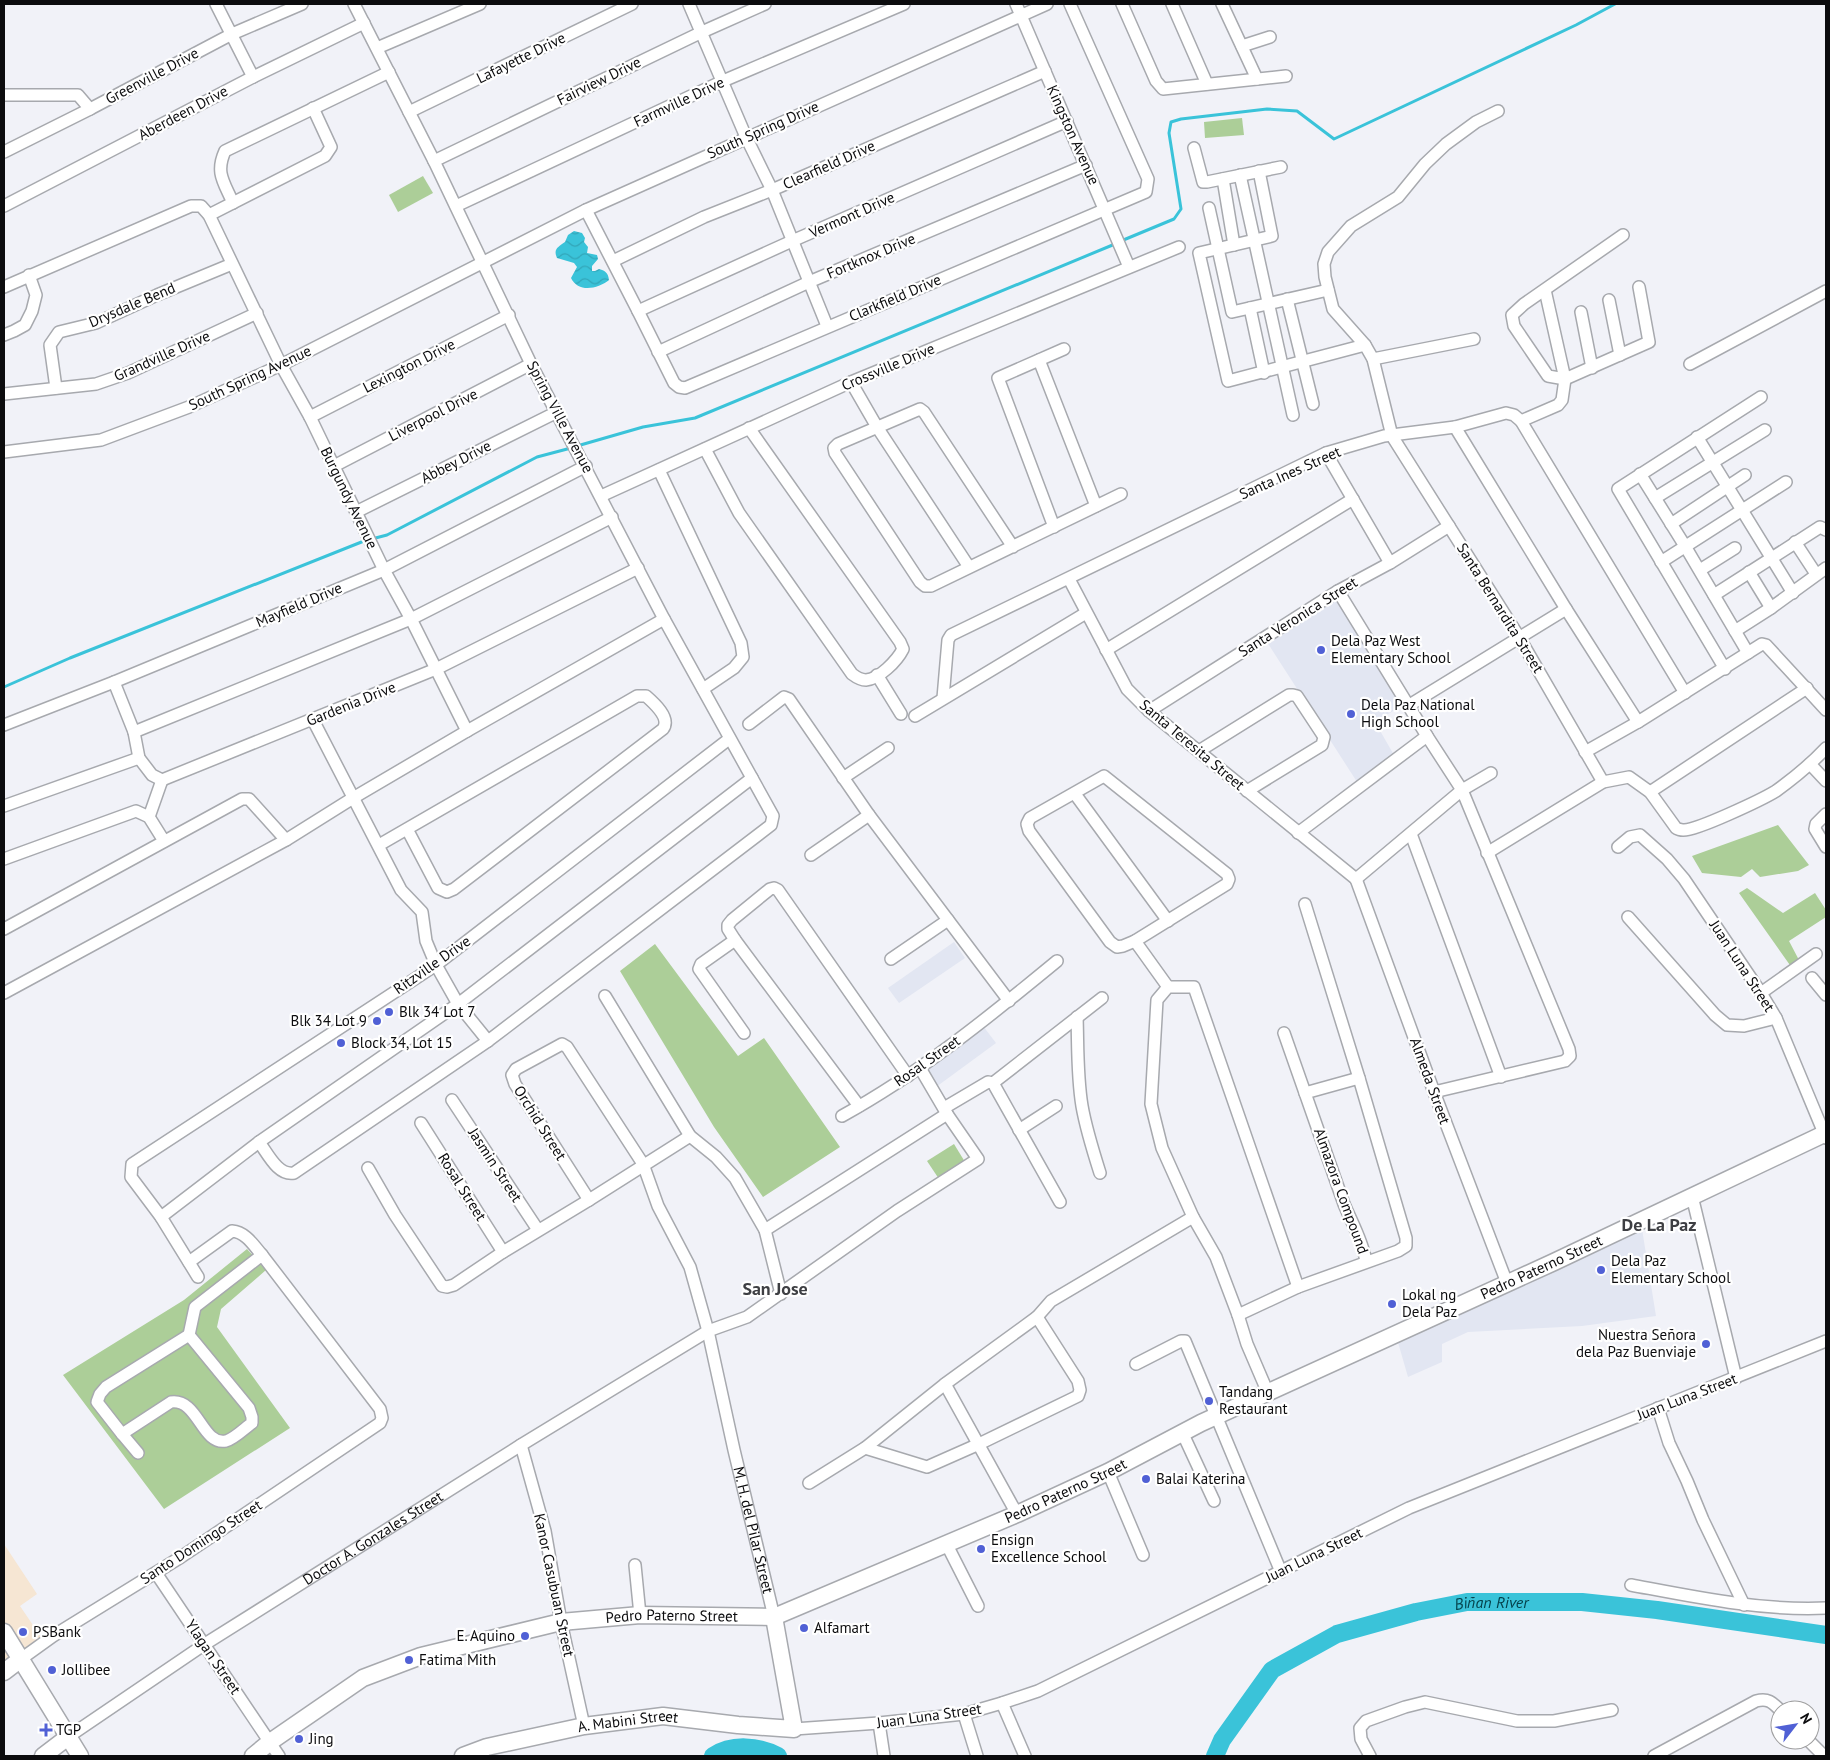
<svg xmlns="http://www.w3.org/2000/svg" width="1830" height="1760" font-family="'PT Sans',sans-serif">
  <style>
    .commercial { fill: #f6e6d3 }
    .built { fill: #e2e6f2 }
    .grass { fill: #acce98 }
    .water { fill: url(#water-waves) }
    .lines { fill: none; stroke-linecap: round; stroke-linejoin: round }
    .stream { stroke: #3ac3d9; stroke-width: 3 }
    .river { stroke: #3ac3d9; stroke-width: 18 }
    .street-casing { stroke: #a7a9ae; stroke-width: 14 }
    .secondary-casing { stroke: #a7a9ae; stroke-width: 19 }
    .street { stroke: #fff; stroke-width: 11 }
    .secondary { stroke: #fff; stroke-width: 16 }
    .poi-dot { fill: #5060d5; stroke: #fff; stroke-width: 2 }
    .labels { text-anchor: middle; stroke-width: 4.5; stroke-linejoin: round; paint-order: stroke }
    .street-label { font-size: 15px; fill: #0c0c0e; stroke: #fff }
    .poi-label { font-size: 15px; fill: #0c0c0e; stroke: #fff; text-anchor: start }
    .water-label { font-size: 16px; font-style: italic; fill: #05434d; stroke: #fff }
    .quarter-label { font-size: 18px; font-weight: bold; fill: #3e3f43; stroke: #fff }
  </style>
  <defs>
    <pattern id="water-waves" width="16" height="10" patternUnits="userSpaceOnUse" patternTransform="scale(1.25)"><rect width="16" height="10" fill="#3ac3d9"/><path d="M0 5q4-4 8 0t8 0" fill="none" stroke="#32a6b9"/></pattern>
  </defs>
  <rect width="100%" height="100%" fill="#f1f2f8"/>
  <polygon class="commercial" points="4,1544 37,1594 20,1606 41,1637 4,1664"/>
  <g class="built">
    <polygon points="1339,598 1403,705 1375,722 1394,755 1359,785 1267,642"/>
    <polygon points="954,942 965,958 899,1003 888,988"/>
    <polygon points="983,1026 996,1043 936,1087 924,1069"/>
    <polygon points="1642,1229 1656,1316 1582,1326 1468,1332 1442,1344 1442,1362 1408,1377 1397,1339"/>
  </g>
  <g class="grass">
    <polygon points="1242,118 1244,135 1205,138 1204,122"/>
    <polygon points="423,176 433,193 398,212 389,195"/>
    <polygon points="1778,825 1809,865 1798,871 1760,877 1752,869 1741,877 1702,873 1692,856"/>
    <polygon points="1747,888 1783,913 1815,893 1826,910 1826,917 1789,941 1800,962 1792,968 1739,893"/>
    <polygon points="655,944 738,1056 764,1038 840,1147 763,1197 714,1127 620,971"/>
    <polygon points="954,1144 965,1162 939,1179 927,1161"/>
    <polygon points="247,1249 266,1270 221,1309 217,1327 290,1428 164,1509 63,1375 184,1300"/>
  </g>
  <path class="water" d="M 574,231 L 582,233 L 585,238 L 584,242 L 588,247 L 587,253 L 597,255 L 598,259 L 592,266 L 592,271 L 595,271 L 599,269 C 606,271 608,273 609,280 C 598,289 578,293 571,278 L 577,267 L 574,263 L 557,258 C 553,249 558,247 565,242 L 568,235 Z"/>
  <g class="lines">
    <g class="stream">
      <polyline points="1121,241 1174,219 1181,209 1169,133 1171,122 1181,119 1267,109 1297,111 1334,139 1576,25 1615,4"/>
      <polyline points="577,446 643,427 695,418 1115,244"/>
      <polyline points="4,687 70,658 364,541 387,535 537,457 571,448"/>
    </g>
    <g class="river">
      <path d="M 713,1756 C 733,1743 758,1746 778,1756"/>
      <path id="s1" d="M 1215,1756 L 1222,1740 L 1272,1670 L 1337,1634 L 1416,1612 L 1467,1602 L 1582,1602 L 1657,1610 L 1826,1635"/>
    </g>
    <defs>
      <g id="street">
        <polyline points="216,4 253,77"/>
        <polyline points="689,4 746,137 772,190 827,326"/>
        <polyline points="1016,4 1129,267"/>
        <polyline points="1122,4 1156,81 1163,89 1286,76"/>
        <polyline points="1172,4 1207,84"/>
        <polyline points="1222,4 1257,79"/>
        <polyline points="1242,46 1270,37"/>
        <polyline points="377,48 480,4"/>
        <polyline points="4,95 78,95 90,109"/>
        <polyline points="1498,111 1476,122 1446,144 1425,164 1398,197 1351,226 1328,252 1324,264 1325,277 1333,309 1365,345 1373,359 1392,436 1519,637 1603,782"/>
        <polyline points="409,112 632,4"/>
        <polyline points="1194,148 1203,182 1207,182 1281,167"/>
        <polyline points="4,152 90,109 232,34 302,4"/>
        <polyline points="434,161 702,32 765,4"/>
        <polyline points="1259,171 1272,236 1199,253 1228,381 1365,345"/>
        <polyline points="1240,175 1293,415"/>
        <polyline points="1223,179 1234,245"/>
        <path d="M 233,203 C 224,182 215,173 225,151 L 389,72"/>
        <polyline points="4,206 253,77 364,23"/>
        <polyline points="456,206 723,81 904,4"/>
        <polyline points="1209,208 1232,312 1328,290"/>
        <polyline points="586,210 638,311 674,383 679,387 685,388 1146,192 1148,179 1070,4"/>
        <polyline points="209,215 325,156 331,147 313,108"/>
        <polyline points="1623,235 1524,304 1512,315 1514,326 1548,376 1565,379 1649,342 1639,287"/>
        <polyline points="613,261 704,217 772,190 1045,71"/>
        <polyline points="4,287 191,206 201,206 209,215 281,365 310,417 384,570 411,619 467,731"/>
        <polyline points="1287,299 1313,404"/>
        <polyline points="1609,300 1620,355"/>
        <polyline points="1250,308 1264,373"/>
        <polyline points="638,311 792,241 1067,121"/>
        <polyline points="1581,312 1592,368"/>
        <polyline points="4,335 14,331 25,325 32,311 36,295 29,275"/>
        <polyline points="658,352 809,282 1086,165"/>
        <polyline points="1373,359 1474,339"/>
        <polyline points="1039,360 1096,506"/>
        <polyline points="1690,364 1826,291"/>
        <polyline points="851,382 877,427 969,567"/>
        <polyline points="56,388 50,345 59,332 96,323 157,295 232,264"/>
        <polyline points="4,394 96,384 128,373 257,313"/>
        <polyline points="310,417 509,315"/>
        <polyline points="1521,421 1558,405 1562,400 1565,379 1545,290"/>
        <polyline points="1455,427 1566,609 1638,722"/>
        <polyline points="1697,437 1793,593"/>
        <path d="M 705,449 L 739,513 L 852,674 C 856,677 860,680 866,680 C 879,679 897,661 903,649 L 900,642 L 749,428"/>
        <polyline points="4,452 101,440 189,407 281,365 586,210 1047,4"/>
        <polyline points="1326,453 1390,563"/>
        <polyline points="334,466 531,364"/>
        <polyline points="659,470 741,643 743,657 734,668 703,689"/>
        <polyline points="1640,474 1685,546 1748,653"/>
        <polyline points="601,496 851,382 1179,247"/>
        <polyline points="1655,498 1765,430"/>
        <polyline points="356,512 557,412"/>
        <polyline points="1671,524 1745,475"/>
        <polyline points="1054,527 998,378 1064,349"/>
        <polyline points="1795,542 1816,574"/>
        <polyline points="1013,547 924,412 920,409 838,444 834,448 835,453 920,582 925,586 931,586 1121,494"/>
        <polyline points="1661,562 1786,482"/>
        <polyline points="1700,570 1735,548"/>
        <polyline points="1749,572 1771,608"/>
        <polyline points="1069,579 1127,689 1149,711 1356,879"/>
        <polyline points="1338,591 1427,736 1462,790 1569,1049 1570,1056 1565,1061 1434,1092"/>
        <polyline points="1714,595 1820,527 1826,530"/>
        <polyline points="1735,631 1771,608 1826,568"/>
        <polyline points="1106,650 1353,499"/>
        <polyline points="1725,669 1618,489 1761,397"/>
        <polyline points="877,675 901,714"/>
        <polyline points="114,682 134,732 139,758 152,775 162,780 436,669 638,568"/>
        <polyline points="943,698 948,640 951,635 1326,453 1384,436 1455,427 1506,413 1514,415 1521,421 1685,693"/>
        <polyline points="1408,706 1566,609"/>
        <polyline points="1149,711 1338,591 1390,563 1449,526"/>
        <polyline points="915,716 1086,613"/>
        <polyline points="313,720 401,890 422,912 426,941 436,965 458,1004 488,1041"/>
        <polyline points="749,724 784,697 789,699 869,815 1009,1001"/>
        <polyline points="4,725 114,682 384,570 586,466"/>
        <polyline points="134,732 411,619 612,517"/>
        <polyline points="1199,751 1289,695 1293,695 1297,696 1324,737 1322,745 1247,791"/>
        <polyline points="1585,752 1638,722 1762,644 1766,645 1826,710"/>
        <polyline points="1810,764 1826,781"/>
        <polygon points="1104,776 1227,874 1229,879 1227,884 1135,941 1123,946 1117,947 1110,942 1029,831 1027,824 1030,818"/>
        <polyline points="843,778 888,748"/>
        <polyline points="1650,792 1807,688"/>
        <polyline points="1075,794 1168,921"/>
        <polyline points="4,806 139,758"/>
        <polyline points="1826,814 1816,824 1815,829 1826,847"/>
        <polyline points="149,817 162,780"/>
        <polyline points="1298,833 1427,736"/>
        <polyline points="1411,834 1501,1077"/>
        <path d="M 379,845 L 637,696 L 646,696 C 654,703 671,718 663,729 L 454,889 L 447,892 L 438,888 L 407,829"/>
        <polyline points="1618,847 1630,837 1640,835 1667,859 1684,879 1761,993 1776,1018 1826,1138"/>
        <path d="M 1487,853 L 1603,782 L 1629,777 L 1650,792 L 1676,828 C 1677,829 1681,830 1683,830 C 1696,831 1763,799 1776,791 C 1794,778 1811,764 1826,748"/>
        <polyline points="811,855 869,815"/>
        <polyline points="4,859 136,811 149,817 164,841"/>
        <polyline points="1356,879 1434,1092 1507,1283"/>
        <polyline points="1356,879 1462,790 1491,773"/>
        <polyline points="1628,917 1715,1015 1727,1025 1744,1026 1776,1018"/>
        <polyline points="4,929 242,799 249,799 286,840"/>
        <polyline points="735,940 701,964 699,969 744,1033"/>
        <polyline points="1135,941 1168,987"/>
        <polyline points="891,959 948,920"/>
        <polyline points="1812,978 1826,995"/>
        <polyline points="4,993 286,840 353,798 467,731 664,619"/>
        <polyline points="1761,993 1816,954"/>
        <polyline points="605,996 690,1136 716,1157 735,1178 765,1230 781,1294"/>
        <path d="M 1077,1017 C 1078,1046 1077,1076 1082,1106 C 1086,1129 1093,1151 1100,1173"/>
        <path d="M 1284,1033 L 1344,1204 C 1352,1223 1362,1240 1366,1261"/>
        <polyline points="993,1083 1102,998"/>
        <polyline points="1305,1093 1359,1078"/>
        <polyline points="452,1100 538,1230"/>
        <polyline points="859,1106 735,940 728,929 728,925 732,920 770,889 774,888 778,890 908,1076"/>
        <polyline points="944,1108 988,1082 993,1083 1060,1202"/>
        <path d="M 842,1116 C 920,1073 989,1017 1057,961"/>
        <polyline points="421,1123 503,1252"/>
        <polyline points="1019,1130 1056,1106"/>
        <path d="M 259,1142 C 268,1154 278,1176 294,1173 L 488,1041 L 771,825 L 773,816 L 664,619 L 531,364 L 434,161 L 354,4"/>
        <polyline points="368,1168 395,1215 442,1286 447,1287 454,1285 503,1252 589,1200 690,1136"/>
        <polyline points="1692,1196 1736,1378"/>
        <path id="s2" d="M 589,1200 L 515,1084 L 512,1075 L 516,1069 L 562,1044 L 567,1047 L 643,1164 L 658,1206 L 690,1267 L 708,1331 L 734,1450 L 774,1617"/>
        <polyline points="161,1217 259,1142 458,1004 752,778"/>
        <polyline points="765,1230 947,1114"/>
        <path d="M 189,1262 L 232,1231 C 246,1232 254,1246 262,1255"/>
        <polyline points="198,1277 161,1217 131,1177 132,1164 436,965 729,739"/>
        <polyline points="1238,1315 1298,1287 1398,1251 1406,1246 1406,1238 1359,1078 1305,904"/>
        <polyline points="1136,1364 1181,1341 1185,1341 1281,1572"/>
        <polyline points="945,1384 1017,1514"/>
        <polyline points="1268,1393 1247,1344 1238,1315 1216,1257 1193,1217 1162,1148 1151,1104 1157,1000 1168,987 1194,987 1298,1287"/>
        <polyline points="1658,1408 1669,1443 1687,1481 1703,1520 1744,1605"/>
        <polyline points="1182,1432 1214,1501"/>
        <polyline points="122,1434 97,1402 100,1394 106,1387 189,1335"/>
        <polyline points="521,1445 545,1531 561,1622 584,1726"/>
        <polyline points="865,1448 927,1467 979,1444 1078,1396 1080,1390 1078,1381 1037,1317"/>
        <polyline points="1108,1472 1143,1555"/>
        <polyline points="809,1483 865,1448 945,1384 1037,1317 1051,1301 1193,1217"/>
        <polyline points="947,1545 978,1606"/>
        <polyline points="635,1565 640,1615"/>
        <polyline points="156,1573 279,1756"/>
        <path d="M 1631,1585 C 1695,1597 1760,1611 1826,1608"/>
        <path d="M 21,1659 L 53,1636 L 181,1557 L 380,1423 L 382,1418 L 380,1409 L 262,1255 L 195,1307 L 189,1335 L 249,1408 L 252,1417 L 252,1423 C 245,1428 234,1439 226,1441 C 202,1446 198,1398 171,1402 L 122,1434 L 138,1453"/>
        <polyline points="1002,1703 1025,1756"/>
        <polyline points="964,1714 977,1756"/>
        <polyline points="879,1723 884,1756"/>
        <polyline points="794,1729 879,1723 964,1714 1002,1703 1038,1691 1409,1508 1826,1341"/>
        <path id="s3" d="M 68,1737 L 205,1644 L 521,1445 L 708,1331 L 747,1317 L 897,1211 L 978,1159 L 947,1114 L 920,1068"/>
        <polyline points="1808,1740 1824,1756"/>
        <polyline points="1370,1756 1361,1739 1360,1728 1366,1721 1405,1707 1425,1702 1517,1721 1554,1721 1612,1710"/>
        <path d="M 1654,1756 L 1756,1701 C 1768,1698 1772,1702 1780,1710"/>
      </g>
      <g id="secondary">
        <polyline points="4,1632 80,1756"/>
        <polyline points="4,1672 21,1659"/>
        <polyline points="43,1756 68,1737"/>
        <path id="s4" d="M 253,1756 L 270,1742 L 363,1678 L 421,1656 L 561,1622 L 640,1615 L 774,1617 L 1017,1514 L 1108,1472 L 1201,1423 L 1554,1262 L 1824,1134 L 1826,1131"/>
        <path id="s5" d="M 463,1756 L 487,1747 L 584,1726 L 663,1716 L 738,1725 L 794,1729 L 774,1617"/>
      </g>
    </defs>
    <use href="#street" class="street-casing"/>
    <use href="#secondary" class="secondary-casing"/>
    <use href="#street" class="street"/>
    <use href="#secondary" class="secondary"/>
  </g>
  <g class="poi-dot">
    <circle cx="1321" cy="650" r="5"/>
    <circle cx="1351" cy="714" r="5"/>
    <circle cx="389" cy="1012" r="5"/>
    <circle cx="377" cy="1021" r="5"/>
    <circle cx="341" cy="1043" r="5"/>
    <circle cx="1601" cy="1270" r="5"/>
    <circle cx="1392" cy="1304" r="5"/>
    <circle cx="1706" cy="1344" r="5"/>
    <circle cx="1209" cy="1401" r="5"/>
    <circle cx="1146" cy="1479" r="5"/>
    <circle cx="981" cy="1549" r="5"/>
    <circle cx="804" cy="1628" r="5"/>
    <circle cx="23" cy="1632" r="5"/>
    <circle cx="525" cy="1636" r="5"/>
    <circle cx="409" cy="1660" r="5"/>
    <circle cx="52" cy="1670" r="5"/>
    <path d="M43.5 1722.5h5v5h5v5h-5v5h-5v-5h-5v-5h5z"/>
    <circle cx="299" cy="1739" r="5"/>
  </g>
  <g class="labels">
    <g class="street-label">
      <text transform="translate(521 58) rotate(-26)" y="5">Lafayette Drive</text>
      <text transform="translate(152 76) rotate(-28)" y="5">Greenville Drive</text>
      <text transform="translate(599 81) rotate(-26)" y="5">Fairview Drive</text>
      <text transform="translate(679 102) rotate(-25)" y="5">Farmville Drive</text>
      <text transform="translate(183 113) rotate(-28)" y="5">Aberdeen Drive</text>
      <text transform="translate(763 130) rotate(-24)" y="5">South Spring Drive</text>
      <text transform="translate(1073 135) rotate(66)" y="5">Kingston Avenue</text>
      <text transform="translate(829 165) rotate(-24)" y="5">Clearfield Drive</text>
      <text transform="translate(852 215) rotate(-24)" y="5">Vermont Drive</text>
      <text transform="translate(871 256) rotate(-23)" y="5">Fortknox Drive</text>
      <text transform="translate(895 298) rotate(-23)" y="5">Clarkfield Drive</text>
      <text transform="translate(132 305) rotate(-23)" y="5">Drysdale Bend</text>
      <text transform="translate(162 356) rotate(-24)" y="5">Grandville Drive</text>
      <text transform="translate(409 366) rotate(-27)" y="5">Lexington Drive</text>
      <text transform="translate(888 367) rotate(-23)" y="5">Crossville Drive</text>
      <text transform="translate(250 378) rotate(-25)" y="5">South Spring Avenue</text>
      <text transform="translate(433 415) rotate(-27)" y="5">Liverpool Drive</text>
      <text transform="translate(560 417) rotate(62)" y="5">Spring Ville Avenue</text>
      <text transform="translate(456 462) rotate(-27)" y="5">Abbey Drive</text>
      <text transform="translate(1290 473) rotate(-24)" y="5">Santa Ines Street</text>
      <text transform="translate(349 498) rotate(64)" y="5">Burgundy Avenue</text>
      <text transform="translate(299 605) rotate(-23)" y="5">Mayfield Drive</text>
      <text transform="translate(1500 608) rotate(58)" y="5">Santa Bernardita Street</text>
      <text transform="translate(1298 617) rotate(-32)" y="5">Santa Veronica Street</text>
      <text transform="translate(351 704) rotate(-22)" y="5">Gardenia Drive</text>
      <text transform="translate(1192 745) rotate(40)" y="5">Santa Teresita Street</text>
      <text transform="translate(432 965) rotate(-35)" y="5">Ritzville Drive</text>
      <text transform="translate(1742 966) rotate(57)" y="5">Juan Luna Street</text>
      <text transform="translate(927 1061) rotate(-35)" y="5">Rosal Street</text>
      <text transform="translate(1430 1081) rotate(70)" y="5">Almeda Street</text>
      <text transform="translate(540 1123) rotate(58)" y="5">Orchid Street</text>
      <text transform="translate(495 1165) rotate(57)" y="5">Jasmin Street</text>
      <text transform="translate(462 1187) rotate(58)" y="5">Rosal Street</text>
      <text transform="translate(1341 1191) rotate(70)" y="5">Almazora Compound</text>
      <text dy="5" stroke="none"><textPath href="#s4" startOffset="1398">Pedro Paterno Street</textPath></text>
      <text transform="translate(1687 1397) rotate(-21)" y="5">Juan Luna Street</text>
      <text dy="5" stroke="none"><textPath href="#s4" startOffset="872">Pedro Paterno Street</textPath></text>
      <text dy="5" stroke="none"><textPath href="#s2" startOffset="736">M. H. del Pilar Street</textPath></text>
      <text dy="5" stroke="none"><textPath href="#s3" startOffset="364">Doctor A. Gonzales Street</textPath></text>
      <text transform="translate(201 1542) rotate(-33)" y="5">Santo Domingo Street</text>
      <text transform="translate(1314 1555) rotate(-26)" y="5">Juan Luna Street</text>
      <text transform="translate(554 1585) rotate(78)" y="5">Kanor Casubuan Street</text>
      <text dy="5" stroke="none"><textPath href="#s4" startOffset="452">Pedro Paterno Street</textPath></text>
      <text transform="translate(213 1657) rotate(56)" y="5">Ylagan Street</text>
      <text transform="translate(929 1716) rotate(-8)" y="5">Juan Luna Street</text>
      <text dy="5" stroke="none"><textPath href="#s5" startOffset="169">A. Mabini Street</textPath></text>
    </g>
    <g class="poi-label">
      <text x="1331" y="646">Dela Paz West<tspan x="1331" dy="17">Elementary School</tspan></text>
      <text x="1361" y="710">Dela Paz National<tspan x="1361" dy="17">High School</tspan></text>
      <text x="399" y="1017">Blk 34 Lot 7</text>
      <text x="367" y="1026" text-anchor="end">Blk 34 Lot 9</text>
      <text x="351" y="1048">Block 34, Lot 15</text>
      <text x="1611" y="1266">Dela Paz<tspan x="1611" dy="17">Elementary School</tspan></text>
      <text x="1402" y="1300">Lokal ng<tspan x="1402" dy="17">Dela Paz</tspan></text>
      <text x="1696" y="1340" text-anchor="end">Nuestra Señora<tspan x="1696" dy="17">dela Paz Buenviaje</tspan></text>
      <text x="1219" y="1397">Tandang<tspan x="1219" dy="17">Restaurant</tspan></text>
      <text x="1156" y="1484">Balai Katerina</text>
      <text x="991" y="1545">Ensign<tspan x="991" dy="17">Excellence School</tspan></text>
      <text x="814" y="1633">Alfamart</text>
      <text x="33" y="1637">PSBank</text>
      <text x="515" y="1641" text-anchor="end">E. Aquino</text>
      <text x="419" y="1665">Fatima Mith</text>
      <text x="62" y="1675">Jollibee</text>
      <text x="56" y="1735">TGP</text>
      <text x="309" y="1744">Jing</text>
    </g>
    <g class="water-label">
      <text dy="6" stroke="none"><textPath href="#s1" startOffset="336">Biñan River</textPath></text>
    </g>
    <g class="quarter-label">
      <text x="1659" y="1231">De La Paz</text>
      <text x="775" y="1295">San Jose</text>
    </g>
  </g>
  <rect width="1830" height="1760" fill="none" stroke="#0c0c0e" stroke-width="10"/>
  <g transform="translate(1795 1725) rotate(59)"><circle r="24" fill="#ffffff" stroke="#9e9e9f"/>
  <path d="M0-4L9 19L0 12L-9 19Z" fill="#5060d5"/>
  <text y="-8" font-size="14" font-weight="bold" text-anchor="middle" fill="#0c0c0e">N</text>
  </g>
</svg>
